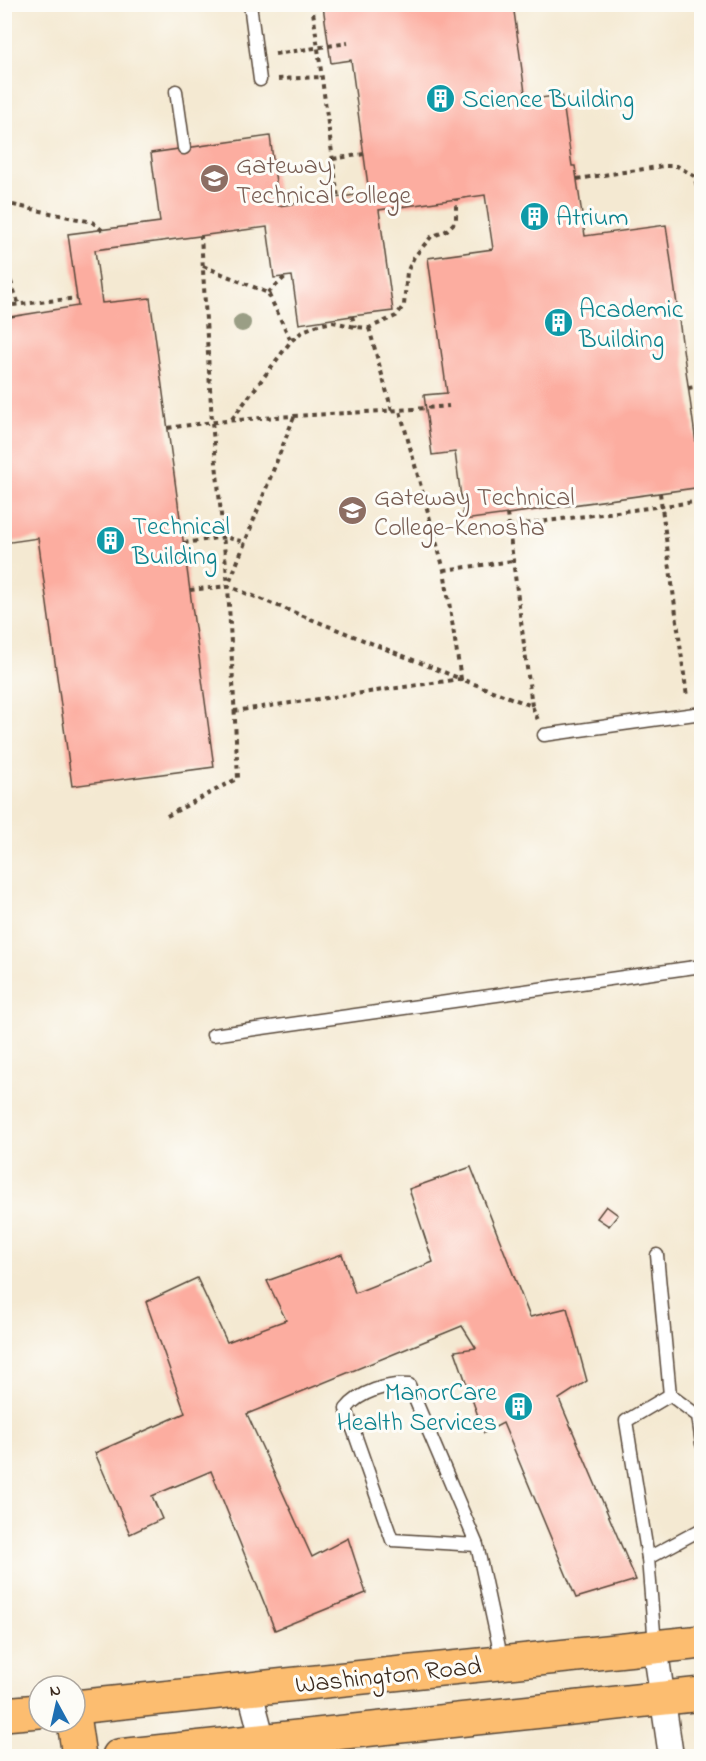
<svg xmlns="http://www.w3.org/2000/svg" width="706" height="1761" font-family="'Indie Flower',sans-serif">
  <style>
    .building { fill: #fcada0 }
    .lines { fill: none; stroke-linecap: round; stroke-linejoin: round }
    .service-casing { stroke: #574739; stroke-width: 15 }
    .minor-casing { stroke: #574739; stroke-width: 27 }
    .primary-casing { stroke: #574739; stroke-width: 36 }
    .path { stroke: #574739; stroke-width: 4; stroke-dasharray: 4.5 4.5; stroke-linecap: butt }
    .service { stroke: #fff; stroke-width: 12 }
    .minor { stroke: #fff; stroke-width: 24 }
    .primary { stroke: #fcbd6f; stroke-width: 33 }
    .tree { fill: #9a9e85 }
    .labels { text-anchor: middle; stroke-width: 6; stroke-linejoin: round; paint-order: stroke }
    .culture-label { font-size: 26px; fill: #0d838f; stroke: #fdfcf7; text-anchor: start }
    .education-label { font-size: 26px; fill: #785e54; stroke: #fdfcf7; text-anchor: start }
    .street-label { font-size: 26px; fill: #3b2a1e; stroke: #fdfcf7 }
  </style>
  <rect width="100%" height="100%" fill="#fdfcf7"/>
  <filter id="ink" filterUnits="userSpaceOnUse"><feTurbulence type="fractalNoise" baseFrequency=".0167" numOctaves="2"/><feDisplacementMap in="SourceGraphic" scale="12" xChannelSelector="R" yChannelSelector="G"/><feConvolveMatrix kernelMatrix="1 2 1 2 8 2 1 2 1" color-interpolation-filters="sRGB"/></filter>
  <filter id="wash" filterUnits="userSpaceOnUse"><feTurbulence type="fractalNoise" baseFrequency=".008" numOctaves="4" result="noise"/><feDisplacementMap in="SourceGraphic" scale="24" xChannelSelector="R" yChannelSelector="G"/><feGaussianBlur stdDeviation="1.35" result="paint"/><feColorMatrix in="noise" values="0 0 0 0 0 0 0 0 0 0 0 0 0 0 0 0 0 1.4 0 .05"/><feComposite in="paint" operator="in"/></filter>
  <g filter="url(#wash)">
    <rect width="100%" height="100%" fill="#f4e9d2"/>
    <g id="blocks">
      <g class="building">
        <polygon points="332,4 513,4 526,100 562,95 572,166 575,166 585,236 666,225 702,487 464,520 455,452 432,455 424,395 447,393 428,258 493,249 485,195 379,210 393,311 352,316 299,324 292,276 274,278 267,227 95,250 102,303 150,298 214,767 72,786 38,538 4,543 4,318 78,306 68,234 160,222 151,153 270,136 279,206 369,193 351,60 331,63 323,6"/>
        <polygon points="471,1167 530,1317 567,1308 587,1381 559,1399 636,1580 576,1598 503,1423 484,1433 455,1351 476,1348 462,1326 247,1414 312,1557 348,1538 366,1593 275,1630 211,1471 152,1496 162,1519 130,1534 95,1453 185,1413 146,1302 197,1278 227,1342 286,1320 267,1281 342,1254 355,1293 433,1262 409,1189"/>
        <polygon points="606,1206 618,1215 609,1226 597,1218"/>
      </g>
    </g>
  </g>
  <g filter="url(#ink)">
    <use href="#blocks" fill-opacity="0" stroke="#574739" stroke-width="1.5"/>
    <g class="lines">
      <defs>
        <g id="service">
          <polyline points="250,4 260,80"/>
          <polyline points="176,91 184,148"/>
          <polyline points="544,735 702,713"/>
          <polyline points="213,1035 702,966"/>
          <polyline points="657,1255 670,1395"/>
          <path d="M 477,1545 L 392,1540 L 346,1409 C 359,1392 388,1383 409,1385 L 477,1545 L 502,1661"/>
          <polyline points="648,1558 702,1529"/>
          <polyline points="655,1645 648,1558 626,1421 670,1395 698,1416 702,1444"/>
        </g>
        <g id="minor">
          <polyline points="655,1646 671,1756"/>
          <polyline points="249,1688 263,1741 265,1756"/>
        </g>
        <g id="primary">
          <polyline points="75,1707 702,1642"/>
          <polyline points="4,1714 39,1711"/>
          <polyline points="74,1722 79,1756"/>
          <polyline points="119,1756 702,1694"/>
        </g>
      </defs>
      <use href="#service" class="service-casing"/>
      <use href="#minor" class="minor-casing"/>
      <use href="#primary" class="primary-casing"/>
      <g class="path">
        <polyline points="312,4 338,198"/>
        <polyline points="275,54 348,43"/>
        <polyline points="278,79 322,77"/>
        <polyline points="333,159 364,154"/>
        <polyline points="577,179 664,166 677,166 694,176 697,186"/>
        <polyline points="4,203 92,222 102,230"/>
        <polyline points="203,266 268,293 291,341"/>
        <polyline points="4,275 11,282 19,305"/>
        <polyline points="268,293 285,277"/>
        <polyline points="4,306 77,298"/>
        <polyline points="352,316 355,327"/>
        <polyline points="369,328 392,411"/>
        <polyline points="688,388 702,386"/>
        <polyline points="294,417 228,586 461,679 444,570 400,411"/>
        <polyline points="232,419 291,341 303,331 318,325 333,322 355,327 369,328 396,316 404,305 407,272 414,257 431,237 446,231 456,221 456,199"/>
        <path d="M 168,428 C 261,414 355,415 449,406"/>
        <polyline points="660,493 687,697"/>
        <polyline points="507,514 532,706"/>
        <polyline points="508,526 702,501"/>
        <polyline points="184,543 224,537 245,542"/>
        <polyline points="444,570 513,561"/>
        <polyline points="190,590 228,586"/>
        <polyline points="234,711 461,679 532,706 538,720"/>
        <polyline points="167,816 238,778 228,586 212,422 201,236"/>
      </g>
      <use href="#service" class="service"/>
      <use href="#minor" class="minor"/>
      <use href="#primary" class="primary"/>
    </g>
    <circle class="tree" cx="242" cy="323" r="9"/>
  </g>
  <defs>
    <symbol id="building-disc" viewBox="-11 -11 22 22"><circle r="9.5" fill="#0f9aa8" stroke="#fdfcf7"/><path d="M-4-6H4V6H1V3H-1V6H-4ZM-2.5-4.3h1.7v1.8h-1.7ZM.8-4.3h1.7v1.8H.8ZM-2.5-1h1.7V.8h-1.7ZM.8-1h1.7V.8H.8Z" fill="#fff"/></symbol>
    <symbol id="school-disc" viewBox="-11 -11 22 22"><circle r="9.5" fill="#8d6e63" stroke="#fdfcf7"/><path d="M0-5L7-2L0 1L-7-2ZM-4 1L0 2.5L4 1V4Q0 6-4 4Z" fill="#fff"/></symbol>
    <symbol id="university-disc" viewBox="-11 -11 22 22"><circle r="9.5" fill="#8d6e63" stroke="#fdfcf7"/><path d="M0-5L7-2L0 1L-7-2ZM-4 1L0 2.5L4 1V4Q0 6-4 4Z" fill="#fff"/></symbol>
  </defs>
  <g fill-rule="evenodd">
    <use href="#building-disc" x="424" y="82" width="33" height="33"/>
    <use href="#school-disc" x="198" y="162" width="33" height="33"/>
    <use href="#building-disc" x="518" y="200" width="33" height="33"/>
    <use href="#building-disc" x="542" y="306" width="33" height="33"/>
    <use href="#university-disc" x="336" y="494" width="33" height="33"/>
    <use href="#building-disc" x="94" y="524" width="33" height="33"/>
    <use href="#building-disc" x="502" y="1390" width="33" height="33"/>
  </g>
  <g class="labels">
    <g class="culture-label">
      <text x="462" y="107">Science Building</text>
      <text x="556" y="225">Atrium</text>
      <text x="579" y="317">Academic<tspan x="579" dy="30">Building</tspan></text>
      <text x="132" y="534">Technical<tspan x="132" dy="30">Building</tspan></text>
      <text x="497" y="1400" text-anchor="end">ManorCare<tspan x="497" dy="30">Health Services</tspan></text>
    </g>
    <g class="education-label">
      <text x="236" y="173">Gateway<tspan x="236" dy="30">Technical College</tspan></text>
      <text x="374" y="505">Gateway Technical<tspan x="374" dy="30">College-Kenosha</tspan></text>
    </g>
    <g class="street-label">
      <text transform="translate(388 1674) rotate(-6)" y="9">Washington Road</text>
    </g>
  </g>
  <rect width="706" height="1761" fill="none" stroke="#fdfcf7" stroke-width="24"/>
  <g transform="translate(57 1704) rotate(352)"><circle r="28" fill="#fdfcf7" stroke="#afa8a0" stroke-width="1.5"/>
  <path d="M0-4.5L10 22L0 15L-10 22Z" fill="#1f6fb2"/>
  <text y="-9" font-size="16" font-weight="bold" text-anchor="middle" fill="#3b2a1e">N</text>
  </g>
</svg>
